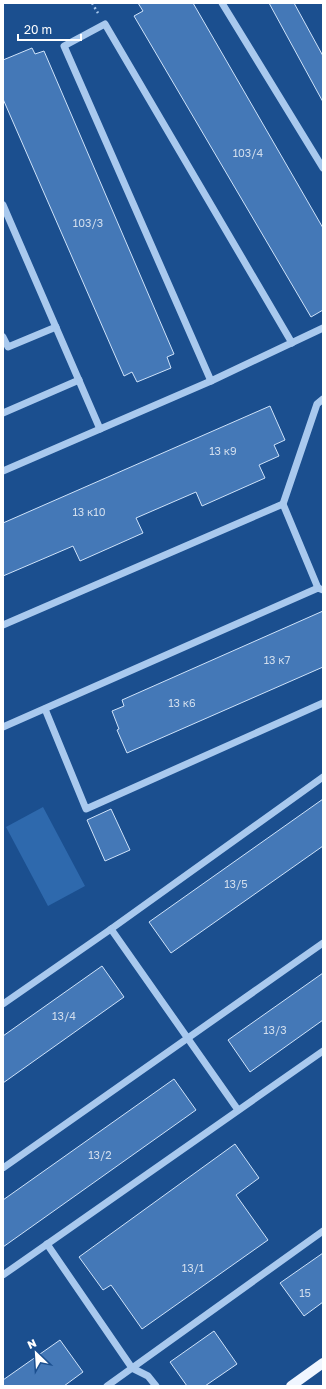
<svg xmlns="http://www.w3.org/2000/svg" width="326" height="1389" font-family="'Golos Text',sans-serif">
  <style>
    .green { fill: #2e69ad }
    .building { fill: #4478b7; stroke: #cfe3fa }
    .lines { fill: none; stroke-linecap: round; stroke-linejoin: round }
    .path { stroke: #a9c9ee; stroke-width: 2.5; stroke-dasharray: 2 3; stroke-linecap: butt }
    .minor { stroke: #a9c9ee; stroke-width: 7 }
    .major { stroke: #f0f6ff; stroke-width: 10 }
    .labels { text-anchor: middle; stroke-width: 3; stroke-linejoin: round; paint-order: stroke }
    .number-label { font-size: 11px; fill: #d0dded }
  </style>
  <rect width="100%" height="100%" fill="#1b4f8f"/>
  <polygon class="green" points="43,807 85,886 48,906 6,827"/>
  <g class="building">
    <polygon points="138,3 193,3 323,228 323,310 311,317 134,16 143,11"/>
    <polygon points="269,3 294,3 323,56 323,102"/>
    <polygon points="32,48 35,54 44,51 174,354 167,357 171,368 137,382 132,372 124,376 3,99 3,60"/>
    <polygon points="270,406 285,440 274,445 279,456 259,465 265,478 202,506 196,492 136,518 143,533 80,561 73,546 3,576 3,523"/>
    <polygon points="323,611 323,667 127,753 117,730 119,729 112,711 124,706 122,700"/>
    <polygon points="323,799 323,846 171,953 149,922"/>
    <polygon points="111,809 130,850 105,861 87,820"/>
    <polygon points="102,966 124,997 3,1083 3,1036"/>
    <polygon points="323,973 323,1020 250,1072 228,1040"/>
    <polygon points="174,1079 196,1110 3,1247 3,1200"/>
    <polygon points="235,1144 259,1178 236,1195 268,1240 142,1329 111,1285 103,1290 79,1257"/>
    <polygon points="323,1253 323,1302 304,1316 280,1283"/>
    <polygon points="214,1331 237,1364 205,1386 187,1386 170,1362"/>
    <polygon points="60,1340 83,1372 64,1386 3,1386 3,1380"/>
  </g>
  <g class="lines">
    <polyline class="path" points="92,3 98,13"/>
    <g class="minor">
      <polyline points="222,3 323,168"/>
      <polyline points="3,205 100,429"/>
      <polyline points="3,337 8,347 56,327"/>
      <polyline points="211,381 64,46 105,24 292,343"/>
      <polyline points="3,413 79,380"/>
      <polyline points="3,471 211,381 323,328"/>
      <polyline points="318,588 283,504 317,404 323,399"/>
      <polyline points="3,625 283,504"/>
      <polyline points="45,709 86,809 323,703"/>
      <polyline points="3,727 318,588 323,590"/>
      <polyline points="111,929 238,1110"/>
      <polyline points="3,1004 111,929 323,777"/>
      <polyline points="3,1168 323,943"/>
      <polyline points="47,1244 132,1368 148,1376 156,1386"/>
      <polyline points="3,1275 323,1051"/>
      <polyline points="107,1386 323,1231"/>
    </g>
    <polyline class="major" points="291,1386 323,1363"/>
  </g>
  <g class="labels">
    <g class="number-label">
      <text x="248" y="157">103/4</text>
      <text x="88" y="227">103/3</text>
      <text x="223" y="455">13 к9</text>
      <text x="89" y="516">13 к10</text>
      <text x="277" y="664">13 к7</text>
      <text x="182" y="707">13 к6</text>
      <text x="236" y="888">13/5</text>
      <text x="64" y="1020">13/4</text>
      <text x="275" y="1034">13/3</text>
      <text x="100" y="1159">13/2</text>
      <text x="193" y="1272">13/1</text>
      <text x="305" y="1297">15</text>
    </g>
  </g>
  <rect width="326" height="1389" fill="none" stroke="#ffffff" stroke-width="8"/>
  <g transform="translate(36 1353) rotate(335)" stroke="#1b4f8f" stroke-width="3" paint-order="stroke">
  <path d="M0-3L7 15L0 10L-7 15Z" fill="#ffffff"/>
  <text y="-6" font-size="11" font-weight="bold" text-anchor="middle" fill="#ffffff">N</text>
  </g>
  <path d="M18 34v6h63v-6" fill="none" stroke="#ffffff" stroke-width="2"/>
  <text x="24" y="34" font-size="12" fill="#ffffff" stroke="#1b4f8f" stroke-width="3" paint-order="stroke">20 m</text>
</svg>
